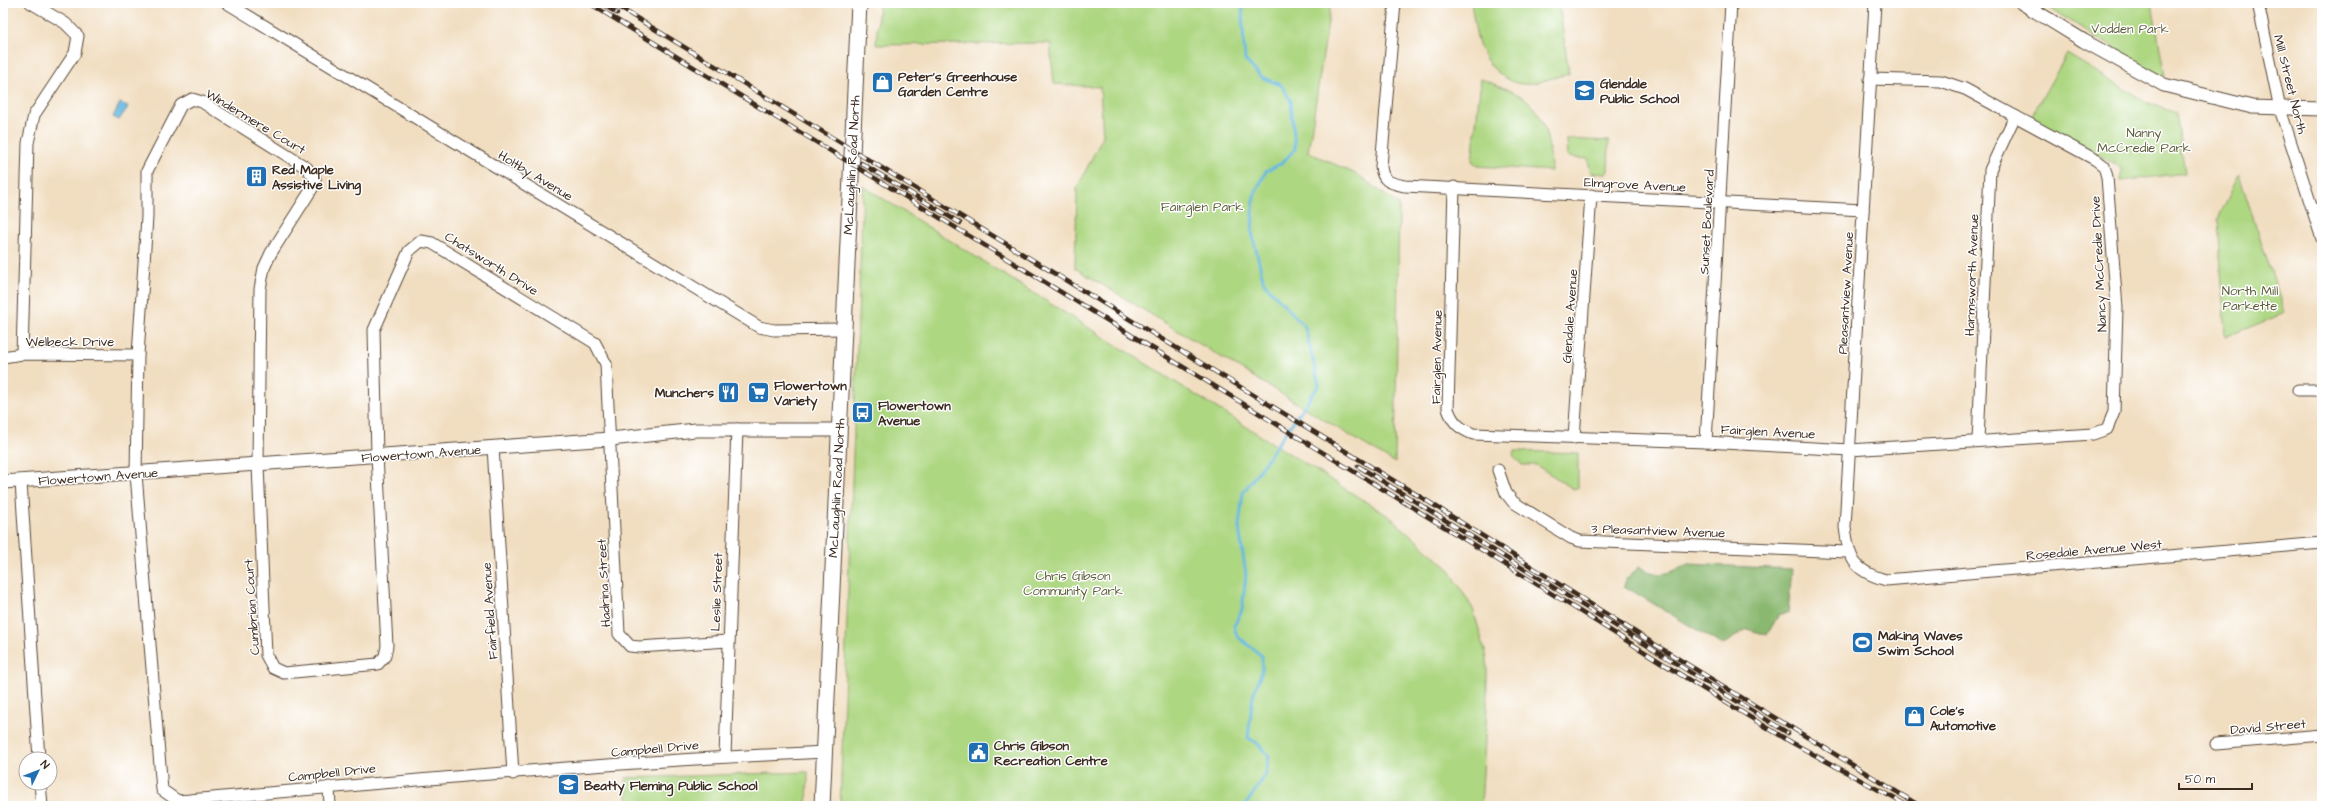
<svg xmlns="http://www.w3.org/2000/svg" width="2325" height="809" font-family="'Architects Daughter',sans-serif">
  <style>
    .green { fill: #aed782; stroke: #748050 }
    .forest { fill: #8ab870; stroke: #627147 }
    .water { fill: #65b8e1; stroke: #507180 }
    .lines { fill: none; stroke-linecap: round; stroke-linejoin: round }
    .stream { stroke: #65b8e1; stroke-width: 3 }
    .minor-casing { stroke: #564536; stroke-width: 13 }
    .tertiary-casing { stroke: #564536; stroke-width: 15 }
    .secondary-casing { stroke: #564536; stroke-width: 17 }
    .minor { stroke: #fff; stroke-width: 11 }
    .tertiary { stroke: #fff; stroke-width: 13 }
    .secondary { stroke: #fff; stroke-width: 15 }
    .rail-casing { stroke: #3b2a1e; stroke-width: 4.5 }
    .rail { stroke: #fff; stroke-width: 3; stroke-dasharray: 9; stroke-linecap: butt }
    .labels { text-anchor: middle; stroke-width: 3; stroke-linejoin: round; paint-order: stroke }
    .park-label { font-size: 13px; fill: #5e5e3c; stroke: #fff }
    .poi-label { font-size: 13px; font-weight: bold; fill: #3b2a1e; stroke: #fff; text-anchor: start }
    .street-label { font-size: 13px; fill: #3b2a1e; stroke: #fff }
  </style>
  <rect width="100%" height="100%" fill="#fff"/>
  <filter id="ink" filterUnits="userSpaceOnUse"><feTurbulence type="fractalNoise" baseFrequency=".025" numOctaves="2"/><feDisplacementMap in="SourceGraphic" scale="8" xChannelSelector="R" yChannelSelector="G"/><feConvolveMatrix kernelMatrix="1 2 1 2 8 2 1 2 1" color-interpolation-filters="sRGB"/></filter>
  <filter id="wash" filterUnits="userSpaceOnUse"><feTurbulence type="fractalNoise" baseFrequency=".012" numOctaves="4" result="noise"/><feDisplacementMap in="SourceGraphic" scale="16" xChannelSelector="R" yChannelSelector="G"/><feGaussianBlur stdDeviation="0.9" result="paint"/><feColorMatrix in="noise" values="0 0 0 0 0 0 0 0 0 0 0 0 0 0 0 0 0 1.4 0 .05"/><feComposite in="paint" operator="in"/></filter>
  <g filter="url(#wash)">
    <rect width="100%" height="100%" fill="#f1dec1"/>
    <g class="green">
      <polygon points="879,3 1331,3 1308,152 1358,175 1399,205 1395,463 1075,268 1077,188 1103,136 1100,87 1054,84 1050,43 876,45"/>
      <path d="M 1471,3 L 1559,3 L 1569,74 C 1556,76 1535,85 1523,84 C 1517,84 1508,80 1503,76 C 1477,59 1476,32 1471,3 Z"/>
      <polygon points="2041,3 2152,3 2165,77 2150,70"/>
      <polygon points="2067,54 2146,102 2176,113 2185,173 2121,181 2121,168 2031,117"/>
      <path d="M 1481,79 C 1497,85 1522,93 1533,106 C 1546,120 1551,153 1551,171 L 1478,166 L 1472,161 Z"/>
      <polygon points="1567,139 1609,141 1608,171 1606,174 1592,173 1590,170 1588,159 1568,157"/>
      <polygon points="2239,175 2285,313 2225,337 2218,219"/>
      <polygon points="863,186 1390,517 1449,569 1473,609 1487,657 1487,707 1481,806 840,806"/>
      <polygon points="1514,451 1578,453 1578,488 1575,490 1536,465 1522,465 1513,455"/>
      <polygon points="808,772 807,806 628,806 626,778"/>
    </g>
    <path class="forest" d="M 1688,564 L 1792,569 L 1788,613 L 1779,614 L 1767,635 L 1747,629 L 1722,645 L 1624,586 L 1626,579 L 1639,567 C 1661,578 1668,574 1688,564 Z"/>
    <polygon class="water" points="120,103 128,107 119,120 113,117"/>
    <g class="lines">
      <polyline class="stream" points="1244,3 1242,13 1245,60 1261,77 1281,85 1291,101 1295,149 1282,163 1266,171 1254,196 1252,233 1264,283 1305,327 1319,385 1243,493 1239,527 1246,575 1242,610 1234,626 1237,636 1262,656 1262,670 1253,696 1248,738 1256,742 1269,756 1266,774 1245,806"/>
    </g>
  </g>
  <g filter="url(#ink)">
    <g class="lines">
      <defs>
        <g id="minor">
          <polyline points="227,3 759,327 774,330 843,329"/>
          <path d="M 1395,3 L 1381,166 C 1382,182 1391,183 1405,186 L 1863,210"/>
          <path d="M 1875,3 L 1845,527 C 1849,559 1853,571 1886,580 L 2322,543"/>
          <polyline points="2258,3 2280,109 2322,239"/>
          <path d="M 1454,187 L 1448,409 C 1453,423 1459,428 1473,434 L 1706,442 L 1850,450 L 2093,434 L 2107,429 L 2114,412 L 2117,308 L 2107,177 L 2104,166 L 2096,160 L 1965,89 L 1941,81 L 1870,79"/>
          <polyline points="22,354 28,143 34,115 75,53 78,36 65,23 31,3"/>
          <polyline points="3,357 22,354 138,355"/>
          <polyline points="2298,390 2322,390"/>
          <polyline points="1574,438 1591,195"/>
          <polyline points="1978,441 1990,170 2015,116"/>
          <polyline points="1706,442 1731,3"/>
          <polyline points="493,447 513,774"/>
          <polyline points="1498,470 1506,493 1513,502 1571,538 1580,541 1848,552"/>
          <polyline points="21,482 39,759"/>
          <path d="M 728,641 L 639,647 L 630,646 L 619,634 L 606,364 L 595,343 L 432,243 L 421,241 L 409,251 L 374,330 L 377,455 L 387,646 L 385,656 L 378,664 L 284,673 L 273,668 L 266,655 L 258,465 L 260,289 L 264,268 L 271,253 L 313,187 L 315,179 L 307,168 L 202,102 L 192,99 L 181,105 L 147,171 L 147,217 L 138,355 L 136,474 L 162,790 L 178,801 C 393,782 609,762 825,752"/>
          <polyline points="2216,744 2322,735"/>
          <polyline points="725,756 737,429"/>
          <polyline points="40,783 42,806"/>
          <polyline points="329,787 330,806"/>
        </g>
        <g id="tertiary">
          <polyline points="2022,3 2084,41 2164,85 2252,107 2322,109"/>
          <polyline points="3,482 610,439 696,430 838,430"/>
        </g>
        <polyline id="secondary" points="822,806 859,3"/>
      </defs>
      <use href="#minor" class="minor-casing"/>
      <use href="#tertiary" class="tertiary-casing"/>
      <use href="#secondary" class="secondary-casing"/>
      <use href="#minor" class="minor"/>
      <use href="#tertiary" class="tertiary"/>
      <use href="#secondary" class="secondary"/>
      <defs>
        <g id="rail">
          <polyline points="589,3 1482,550 1702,688 1791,742 1908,806"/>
          <polyline points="600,3 617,13"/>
          <polyline points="612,3 1432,504 1654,644 1920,806"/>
          <polyline points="861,163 960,223"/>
          <polyline points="1358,466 1788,733"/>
        </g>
      </defs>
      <use href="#rail" class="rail-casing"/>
      <use href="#rail" class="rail"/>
    </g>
  </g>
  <defs>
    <symbol id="shop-square" viewBox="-11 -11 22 22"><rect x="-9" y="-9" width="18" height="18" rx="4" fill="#1f6fb2" stroke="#fff"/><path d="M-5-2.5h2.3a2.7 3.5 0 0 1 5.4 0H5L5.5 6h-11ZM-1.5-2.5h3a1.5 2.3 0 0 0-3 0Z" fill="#fff"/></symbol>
    <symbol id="school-square" viewBox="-11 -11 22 22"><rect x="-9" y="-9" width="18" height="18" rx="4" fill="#1f6fb2" stroke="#fff"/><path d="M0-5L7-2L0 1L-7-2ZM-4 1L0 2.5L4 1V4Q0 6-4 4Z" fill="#fff"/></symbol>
    <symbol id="building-square" viewBox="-11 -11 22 22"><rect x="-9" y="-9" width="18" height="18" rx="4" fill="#1f6fb2" stroke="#fff"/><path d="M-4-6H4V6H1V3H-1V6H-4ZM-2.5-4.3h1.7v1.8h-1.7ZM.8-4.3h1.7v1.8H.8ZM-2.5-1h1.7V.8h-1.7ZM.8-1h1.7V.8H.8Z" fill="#fff"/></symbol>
    <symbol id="restaurant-square" viewBox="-11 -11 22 22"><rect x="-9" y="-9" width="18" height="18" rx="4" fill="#1f6fb2" stroke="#fff"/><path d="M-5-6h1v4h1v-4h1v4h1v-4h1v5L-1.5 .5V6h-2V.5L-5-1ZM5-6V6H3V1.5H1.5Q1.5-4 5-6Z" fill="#fff"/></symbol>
    <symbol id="supermarket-square" viewBox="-11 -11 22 22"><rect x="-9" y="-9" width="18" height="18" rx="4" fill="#1f6fb2" stroke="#fff"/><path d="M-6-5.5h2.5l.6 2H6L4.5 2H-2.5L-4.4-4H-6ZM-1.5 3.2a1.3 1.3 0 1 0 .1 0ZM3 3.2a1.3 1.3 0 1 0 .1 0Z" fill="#fff"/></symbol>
    <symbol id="bus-square" viewBox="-11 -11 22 22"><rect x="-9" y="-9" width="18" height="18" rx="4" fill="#1f6fb2" stroke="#fff"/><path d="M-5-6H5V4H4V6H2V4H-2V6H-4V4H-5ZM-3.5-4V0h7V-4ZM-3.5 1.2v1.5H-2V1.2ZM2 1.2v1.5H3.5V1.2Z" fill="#fff"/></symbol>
    <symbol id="stadium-square" viewBox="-11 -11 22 22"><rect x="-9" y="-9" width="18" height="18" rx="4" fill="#1f6fb2" stroke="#fff"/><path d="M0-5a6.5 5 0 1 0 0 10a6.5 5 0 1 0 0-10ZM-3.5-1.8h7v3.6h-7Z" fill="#fff"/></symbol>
    <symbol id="civic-square" viewBox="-11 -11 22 22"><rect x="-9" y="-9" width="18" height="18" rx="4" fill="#1f6fb2" stroke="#fff"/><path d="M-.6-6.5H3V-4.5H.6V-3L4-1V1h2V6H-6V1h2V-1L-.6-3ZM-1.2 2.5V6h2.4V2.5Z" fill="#fff"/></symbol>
  </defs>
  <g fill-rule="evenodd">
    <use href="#shop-square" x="870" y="70" width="25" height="25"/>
    <use href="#school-square" x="1572" y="78" width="25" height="25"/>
    <use href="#building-square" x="244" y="164" width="25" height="25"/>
    <use href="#restaurant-square" x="716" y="380" width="25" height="25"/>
    <use href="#supermarket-square" x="746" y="380" width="25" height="25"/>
    <use href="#bus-square" x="850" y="400" width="25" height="25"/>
    <use href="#stadium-square" x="1850" y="630" width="25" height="25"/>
    <use href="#shop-square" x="1902" y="704" width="25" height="25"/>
    <use href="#civic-square" x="966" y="740" width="25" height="25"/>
    <use href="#school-square" x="556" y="772" width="25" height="25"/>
  </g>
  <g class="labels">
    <g class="park-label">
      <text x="2130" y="33">Vodden Park</text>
      <text x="2144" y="137">Nanny<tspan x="2144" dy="15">McCredie Park</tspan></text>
      <text x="1202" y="211">Fairglen Park</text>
      <text x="2250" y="295">North Mill<tspan x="2250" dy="15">Parkette</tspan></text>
      <text x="1073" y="580">Chris Gibson<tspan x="1073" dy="15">Community Park</tspan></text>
    </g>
    <g class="poi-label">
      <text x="898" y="81">Peter's Greenhouse<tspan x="898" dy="15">Garden Centre</tspan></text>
      <text x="1600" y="88">Glendale<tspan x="1600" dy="15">Public School</tspan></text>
      <text x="272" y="174">Red Maple<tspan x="272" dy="15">Assistive Living</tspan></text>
      <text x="774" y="390">Flowertown<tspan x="774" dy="15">Variety</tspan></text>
      <text x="714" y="397" text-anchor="end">Munchers</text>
      <text x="878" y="410">Flowertown<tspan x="878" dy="15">Avenue</tspan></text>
      <text x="1878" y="640">Making Waves<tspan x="1878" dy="15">Swim School</tspan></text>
      <text x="1930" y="715">Cole's<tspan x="1930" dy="15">Automotive</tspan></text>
      <text x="994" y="750">Chris Gibson<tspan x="994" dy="15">Recreation Centre</tspan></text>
      <text x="584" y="790">Beatty Fleming Public School</text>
    </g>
    <g class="street-label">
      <text transform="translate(2291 84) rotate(76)" y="5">Mill Street North</text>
      <text transform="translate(256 121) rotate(31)" y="5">Windermere Court</text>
      <text transform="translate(851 165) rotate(-87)" y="5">McLaughlin Road North</text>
      <text transform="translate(536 175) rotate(31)" y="5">Holtby Avenue</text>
      <text transform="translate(1635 184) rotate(3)" y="5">Elmgrove Avenue</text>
      <text transform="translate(1706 222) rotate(-87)" y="5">Sunset Boulevard</text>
      <text transform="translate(492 263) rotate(32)" y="5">Chatsworth Drive</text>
      <text transform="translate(2098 264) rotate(-93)" y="5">Nancy McCredie Drive</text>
      <text transform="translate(1971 275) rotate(-88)" y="5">Harmsworth Avenue</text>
      <text transform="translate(1845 293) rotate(-87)" y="5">Pleasantview Avenue</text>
      <text transform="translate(1569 316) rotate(-86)" y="5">Glendale Avenue</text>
      <text x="70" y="346">Welbeck Drive</text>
      <text transform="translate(1436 357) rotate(-89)" y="5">Fairglen Avenue</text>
      <text transform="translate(1768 431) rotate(3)" y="5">Fairglen Avenue</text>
      <text transform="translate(421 453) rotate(-4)" y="5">Flowertown Avenue</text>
      <text transform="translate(98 476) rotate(-4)" y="5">Flowertown Avenue</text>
      <text transform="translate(836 488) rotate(-87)" y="5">McLaughlin Road North</text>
      <text transform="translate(1658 530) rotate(2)" y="5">3 Pleasantview Avenue</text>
      <text transform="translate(2094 549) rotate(-5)" y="5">Rosedale Avenue West</text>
      <text transform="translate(603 583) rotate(-93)" y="5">Hadrina Street</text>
      <text transform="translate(716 592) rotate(-88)" y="5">Leslie Street</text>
      <text transform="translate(251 607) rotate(-94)" y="5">Cumbrian Court</text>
      <text transform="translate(489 611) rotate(-94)" y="5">Fairfield Avenue</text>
      <text transform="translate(2268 726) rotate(-5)" y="5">David Street</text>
      <text transform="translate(655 748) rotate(-5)" y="5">Campbell Drive</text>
      <text transform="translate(332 772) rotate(-6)" y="5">Campbell Drive</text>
    </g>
  </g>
  <rect width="2325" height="809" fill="none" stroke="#fff" stroke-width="16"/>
  <g transform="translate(38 771) rotate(47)"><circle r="19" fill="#ffffff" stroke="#b1aaa5"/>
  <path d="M0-3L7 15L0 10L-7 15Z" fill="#1f6fb2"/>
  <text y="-6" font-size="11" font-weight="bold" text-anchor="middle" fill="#3b2a1e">N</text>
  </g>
  <path d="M2179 783v6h73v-6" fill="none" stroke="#3b2a1e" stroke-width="2"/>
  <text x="2185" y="783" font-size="12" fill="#3b2a1e" stroke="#ffffff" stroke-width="3" paint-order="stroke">50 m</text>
</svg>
